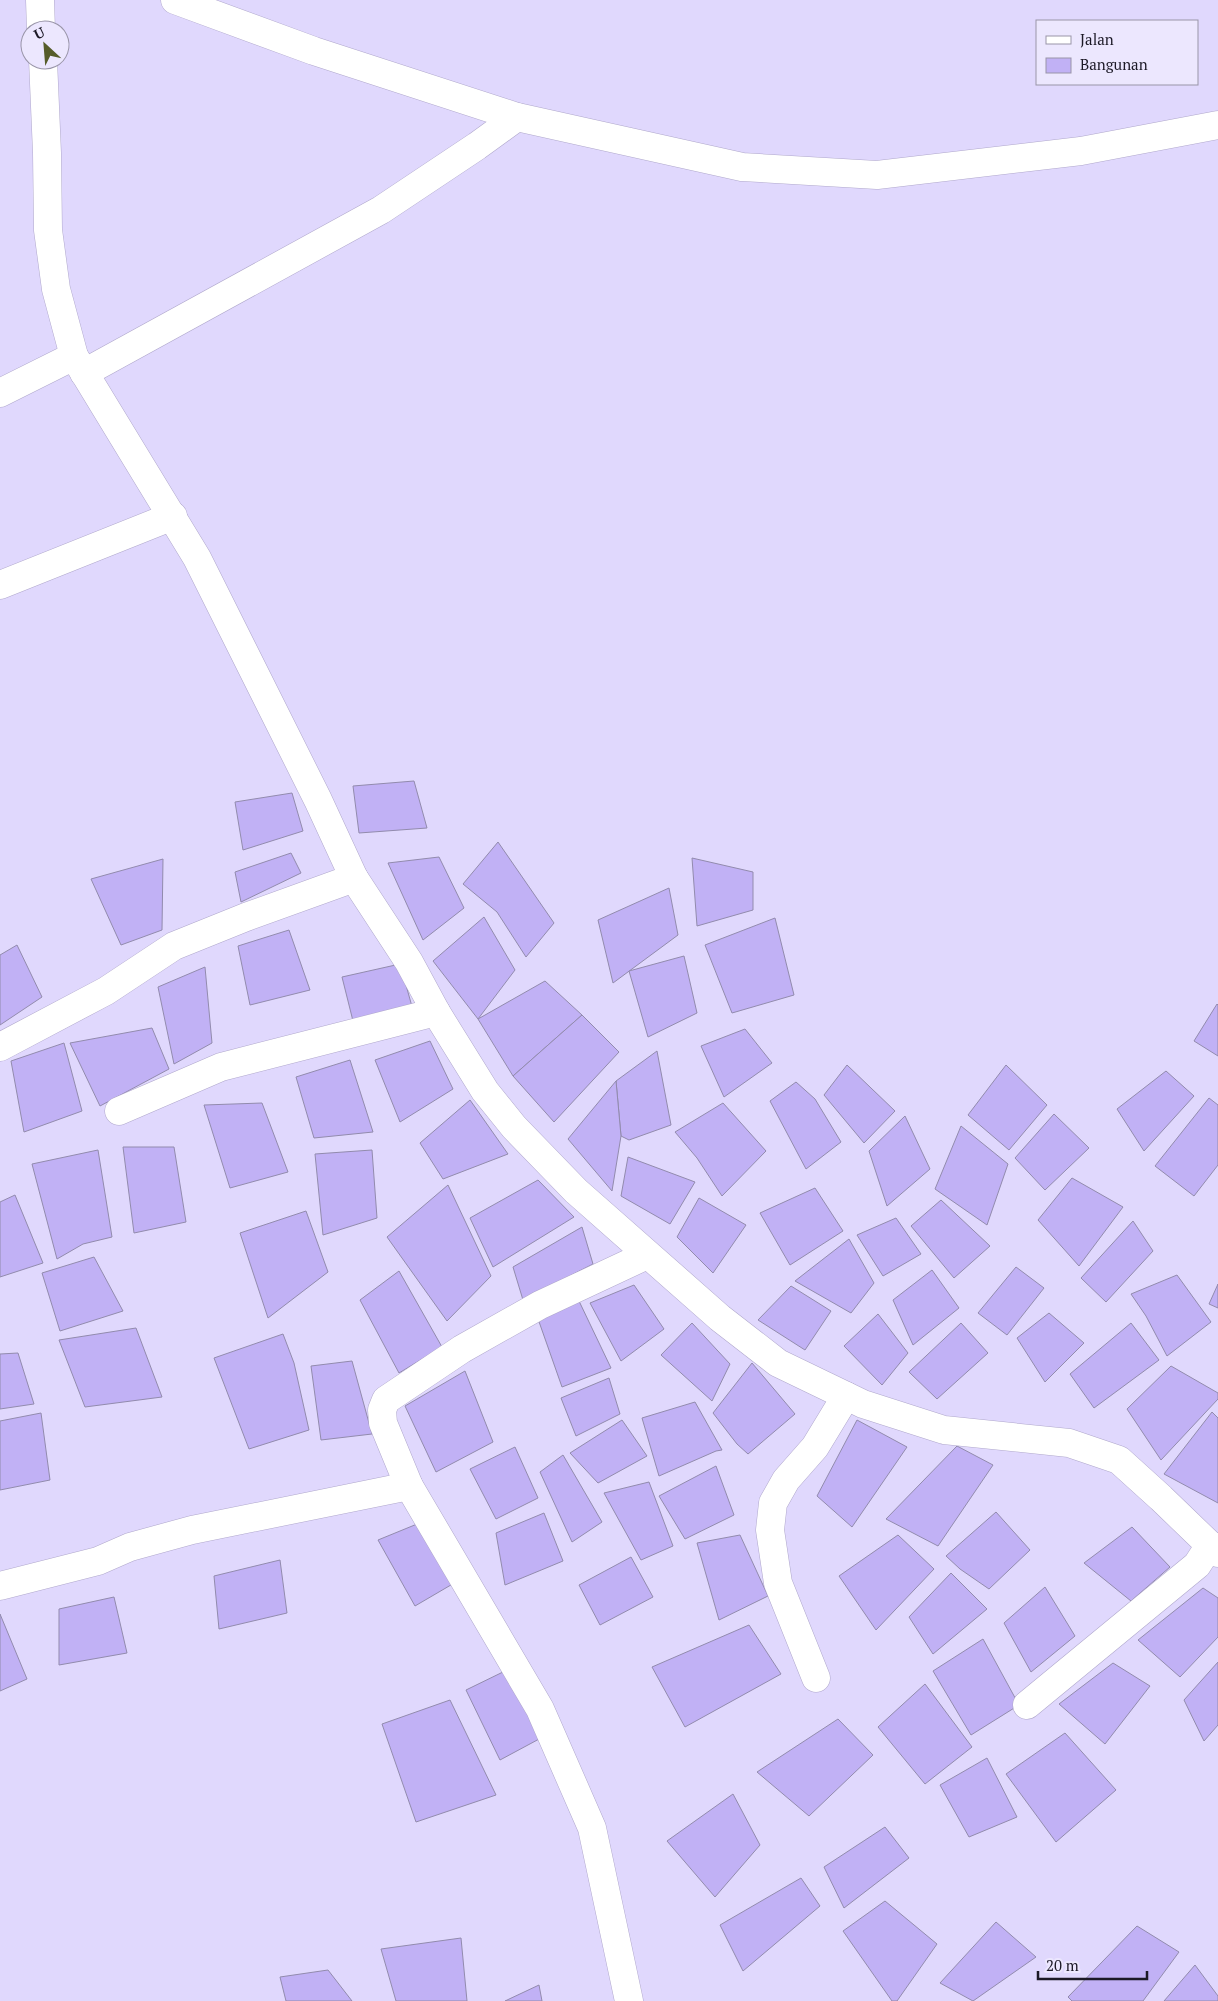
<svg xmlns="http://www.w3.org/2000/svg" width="1218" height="2001" font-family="'PT Serif',serif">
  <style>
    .building { fill: #c1b1f5; stroke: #928bad }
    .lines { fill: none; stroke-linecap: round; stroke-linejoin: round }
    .minor-casing { stroke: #b0a8cc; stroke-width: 29 }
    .minor { stroke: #fff; stroke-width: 28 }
  </style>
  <rect width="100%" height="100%" fill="#e0d8fd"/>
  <g class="building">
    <polygon points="414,781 427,828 359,833 353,786"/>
    <polygon points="292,793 303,831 243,850 235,802"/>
    <polygon points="498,842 554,923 526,957 497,912 463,884"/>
    <polygon points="291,853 301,873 241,902 235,872"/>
    <polygon points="439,857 464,908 423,940 388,863"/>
    <polygon points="692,858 753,872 753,910 697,926"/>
    <polygon points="163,859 162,930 121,945 91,879"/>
    <polygon points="669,888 678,935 613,983 598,920"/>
    <polygon points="484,917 515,970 478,1019 433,961"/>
    <polygon points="775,918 794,995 732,1013 705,945"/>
    <polygon points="289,930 310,990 250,1005 238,946"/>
    <polygon points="17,945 42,997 0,1025 0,955"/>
    <polygon points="684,956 697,1013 648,1037 629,971"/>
    <polygon points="400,964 413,1010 354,1025 342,977"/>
    <polygon points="205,967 212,1043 174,1064 158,987"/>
    <polygon points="545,981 582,1015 513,1076 478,1019"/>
    <polygon points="1217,1004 1218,1005 1218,1056 1194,1041"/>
    <polygon points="582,1015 619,1052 554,1122 513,1076"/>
    <polygon points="152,1028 169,1069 100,1106 70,1043"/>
    <polygon points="745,1029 772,1063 724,1097 701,1046"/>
    <polygon points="430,1041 453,1089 400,1122 375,1060"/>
    <polygon points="64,1043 82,1111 24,1132 11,1061"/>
    <polygon points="657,1051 671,1125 629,1140 621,1136 616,1081"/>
    <polygon points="350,1060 373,1132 314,1138 296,1077"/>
    <polygon points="847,1065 895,1111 864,1143 824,1095"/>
    <polygon points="1006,1065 1047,1105 1009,1150 968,1115"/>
    <polygon points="1166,1071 1194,1096 1144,1151 1117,1109"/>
    <polygon points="616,1081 621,1136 612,1191 568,1139"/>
    <polygon points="796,1082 815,1099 841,1142 806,1169 770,1101"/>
    <polygon points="1209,1098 1218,1105 1218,1165 1194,1196 1155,1166"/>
    <polygon points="470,1100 508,1154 443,1179 420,1143"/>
    <polygon points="262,1103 288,1172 230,1188 204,1105"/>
    <polygon points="723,1103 766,1151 722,1196 697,1158 675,1132"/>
    <polygon points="1054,1114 1089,1148 1045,1190 1015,1158"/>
    <polygon points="905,1116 930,1169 887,1206 869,1151"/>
    <polygon points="961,1126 1008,1164 987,1225 935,1189"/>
    <polygon points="123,1147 174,1147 186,1222 134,1233"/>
    <polygon points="98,1150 112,1237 83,1244 57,1259 32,1164"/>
    <polygon points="372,1150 377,1218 323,1235 315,1154"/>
    <polygon points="628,1157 695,1182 670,1224 621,1196"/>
    <polygon points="1072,1178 1123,1207 1079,1266 1038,1220"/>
    <polygon points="538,1180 574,1217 493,1267 470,1218"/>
    <polygon points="448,1185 491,1276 447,1321 387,1237"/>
    <polygon points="815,1188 843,1231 790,1265 760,1213"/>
    <polygon points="15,1195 43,1263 0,1277 0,1202"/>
    <polygon points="699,1198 746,1225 713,1273 677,1237"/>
    <polygon points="941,1200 990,1246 954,1278 911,1226"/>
    <polygon points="306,1211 328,1272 268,1318 240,1233"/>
    <polygon points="896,1218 921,1254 883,1276 857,1235"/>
    <polygon points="1133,1221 1153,1251 1106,1302 1081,1278"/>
    <polygon points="582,1227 593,1264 523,1300 513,1267"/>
    <polygon points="849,1239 874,1283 851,1313 795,1281"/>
    <polygon points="94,1257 123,1311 60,1331 42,1273"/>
    <polygon points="1016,1267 1044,1288 1007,1335 978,1313"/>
    <polygon points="932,1270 959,1308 913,1345 893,1300"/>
    <polygon points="399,1271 442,1347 399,1373 360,1300"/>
    <polygon points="1177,1275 1211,1322 1167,1356 1146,1316 1131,1294"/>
    <polygon points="1218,1284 1218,1308 1209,1304"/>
    <polygon points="634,1285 664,1329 621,1361 590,1303"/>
    <polygon points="791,1286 831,1311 805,1350 758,1320"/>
    <polygon points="579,1301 611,1368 562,1387 537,1316"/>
    <polygon points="1049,1313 1084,1343 1045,1382 1017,1338"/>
    <polygon points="878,1314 908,1353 882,1385 844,1346"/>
    <polygon points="692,1323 730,1364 712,1401 661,1355"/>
    <polygon points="961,1323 988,1353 937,1399 909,1372"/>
    <polygon points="1131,1323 1159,1360 1094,1408 1070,1374"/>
    <polygon points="136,1328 162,1397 85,1407 59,1340"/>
    <polygon points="283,1334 294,1363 309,1430 249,1449 214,1358"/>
    <polygon points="18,1353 34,1404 0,1409 0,1354"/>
    <polygon points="352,1361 372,1434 321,1440 311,1366"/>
    <polygon points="752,1363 795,1414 748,1454 737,1444 713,1413"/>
    <polygon points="1171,1366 1218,1393 1218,1399 1161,1460 1127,1409"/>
    <polygon points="465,1371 493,1442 436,1472 405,1406"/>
    <polygon points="609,1378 620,1414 576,1436 561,1398"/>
    <polygon points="695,1402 722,1450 716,1451 659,1476 642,1418"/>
    <polygon points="1212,1412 1218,1418 1218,1503 1164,1474"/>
    <polygon points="41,1413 50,1480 0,1490 0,1421"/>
    <polygon points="622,1420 647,1456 598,1483 570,1453"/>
    <polygon points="857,1420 907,1447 852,1527 817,1496"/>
    <polygon points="957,1446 993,1465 938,1546 886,1519"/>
    <polygon points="515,1447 538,1498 496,1519 470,1469"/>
    <polygon points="563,1455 602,1522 572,1542 540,1472"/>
    <polygon points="716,1466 734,1515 685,1539 659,1496"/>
    <polygon points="649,1482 673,1546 641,1560 604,1493"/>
    <polygon points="996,1512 1030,1550 989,1589 960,1569 946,1556"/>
    <polygon points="544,1513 563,1561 505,1585 496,1533"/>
    <polygon points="422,1522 456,1582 415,1606 378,1540"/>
    <polygon points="1132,1527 1170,1567 1131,1601 1084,1563"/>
    <polygon points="740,1535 768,1596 719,1620 697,1543"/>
    <polygon points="898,1535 934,1569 876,1630 839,1576"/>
    <polygon points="631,1557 653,1597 600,1625 579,1585"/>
    <polygon points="280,1560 287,1613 219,1629 214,1576"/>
    <polygon points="951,1573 987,1609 933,1654 909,1617"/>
    <polygon points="1045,1587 1075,1636 1031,1672 1004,1623"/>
    <polygon points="1203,1588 1218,1598 1218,1637 1180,1677 1138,1640"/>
    <polygon points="114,1597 127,1653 59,1665 59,1609"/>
    <polygon points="0,1614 27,1679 0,1691"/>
    <polygon points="749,1625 781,1674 685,1727 652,1667"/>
    <polygon points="983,1639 1019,1705 971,1735 933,1671"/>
    <polygon points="1218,1662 1218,1725 1204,1741 1184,1700"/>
    <polygon points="1113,1663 1150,1686 1105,1744 1059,1704"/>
    <polygon points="505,1671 541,1738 500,1760 466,1690"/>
    <polygon points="925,1684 972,1747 925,1784 878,1727"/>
    <polygon points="450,1700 496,1795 416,1822 382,1724"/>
    <polygon points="838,1719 873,1755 809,1816 757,1772"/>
    <polygon points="1065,1733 1116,1790 1056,1842 1006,1774"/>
    <polygon points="987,1758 1017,1817 969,1837 940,1785"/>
    <polygon points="733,1794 760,1845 715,1897 667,1841"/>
    <polygon points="885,1827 909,1858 844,1908 824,1867"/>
    <polygon points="801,1878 820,1906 743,1971 720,1925"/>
    <polygon points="885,1901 937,1944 897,2001 892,2001 843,1931"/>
    <polygon points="996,1922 1036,1957 973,2001 940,1983"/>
    <polygon points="1137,1926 1179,1952 1143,2001 1072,2001 1068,1997"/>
    <polygon points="461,1938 467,2001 396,2001 381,1949"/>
    <polygon points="1195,1965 1218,1996 1218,2001 1164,2001"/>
    <polygon points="328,1970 352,2001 286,2001 280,1977"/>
    <polygon points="539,1985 542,2001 505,2001"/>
  </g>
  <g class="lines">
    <defs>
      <g id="minor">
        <polyline points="40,0 41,30"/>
        <polyline points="175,0 314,51 517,117 742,167 877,175 1081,151 1218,125"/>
        <polyline points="43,60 47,153 48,230 56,289 74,356 197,558 318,800 354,878 409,962 436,1012 485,1091 514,1127 576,1191 720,1318 778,1363 863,1404 944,1430 1069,1443 1119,1460 1161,1498 1218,1553"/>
        <polyline points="84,373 381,210 477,146 517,117"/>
        <polyline points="0,393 74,356"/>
        <polyline points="0,585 173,516"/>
        <polyline points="0,1047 106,991 174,946 246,917 354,878"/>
        <polyline points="119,1111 221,1067 436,1012"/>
        <polyline points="0,1586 98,1561 130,1547 192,1530 409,1486"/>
        <polyline points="816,1678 778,1583 770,1530 773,1503 786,1480 815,1447 846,1396"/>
        <polyline points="1027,1705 1197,1565 1210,1545"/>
        <polyline points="629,2001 592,1828 540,1709 409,1486 383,1423 382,1410 386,1400 462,1349 540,1305 647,1255"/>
      </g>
    </defs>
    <use href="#minor" class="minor-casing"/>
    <use href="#minor" class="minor"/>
  </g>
  <rect x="1036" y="20" width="162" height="65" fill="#ece7fe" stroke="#9995a8"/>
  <rect x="1046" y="36" width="25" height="8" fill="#ffffff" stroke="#9995a8"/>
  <text x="1080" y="45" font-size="15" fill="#1c1926">Jalan</text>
  <rect x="1046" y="58" width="25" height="15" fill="#c1b1f5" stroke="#9995a8"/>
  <text x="1080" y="70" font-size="15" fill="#1c1926">Bangunan</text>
  <g transform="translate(45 45) rotate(334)"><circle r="24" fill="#ece7fe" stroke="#9995a8"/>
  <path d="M0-4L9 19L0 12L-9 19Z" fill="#565c2a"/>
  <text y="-8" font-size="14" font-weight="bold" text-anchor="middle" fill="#1c1926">U</text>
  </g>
  <path d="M1038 1971v8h109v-8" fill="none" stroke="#1c1926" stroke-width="2.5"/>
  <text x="1046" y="1971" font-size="15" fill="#1c1926" stroke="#ece7fe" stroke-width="4" paint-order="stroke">20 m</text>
</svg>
